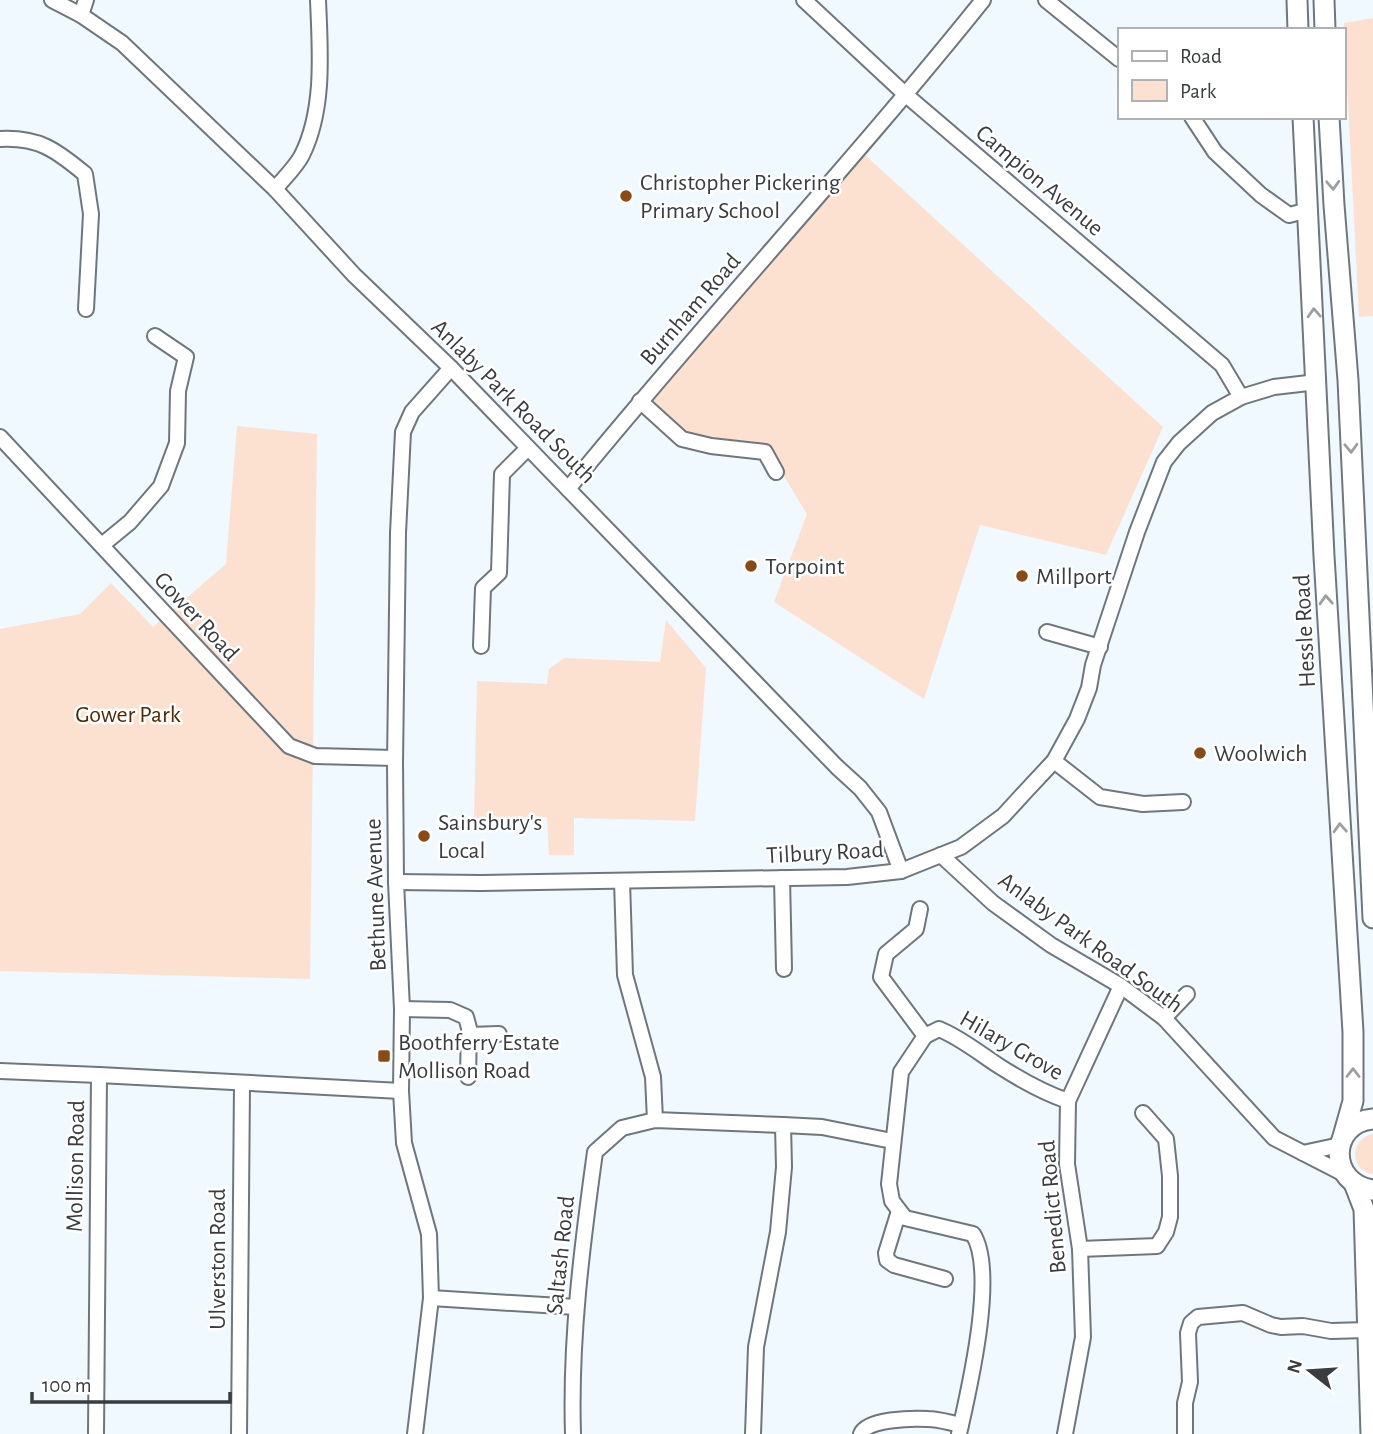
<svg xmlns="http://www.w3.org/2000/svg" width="1373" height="1434" font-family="'Alegreya Sans',sans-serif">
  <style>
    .green { fill: #fce1d0 }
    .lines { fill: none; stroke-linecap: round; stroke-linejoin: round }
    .street-casing { stroke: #6f777c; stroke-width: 18 }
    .secondary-casing { stroke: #6f777c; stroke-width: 23 }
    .street { stroke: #fff; stroke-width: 14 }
    .secondary { stroke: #fff; stroke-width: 19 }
    .oneway { stroke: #9c9e9f }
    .poi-dot { fill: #8a4a12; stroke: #fff; stroke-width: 2.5 }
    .labels { text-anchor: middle; stroke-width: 5; stroke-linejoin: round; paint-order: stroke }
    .street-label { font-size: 24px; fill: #393d3f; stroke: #fff }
    .poi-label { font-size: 24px; fill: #393d3f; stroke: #fff; text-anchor: start }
    .park-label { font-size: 24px; fill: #542800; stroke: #fff }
  </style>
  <rect width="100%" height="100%" fill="#eff9ff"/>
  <g class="green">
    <polygon points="1373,18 1373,316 1359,317 1344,23"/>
    <polygon points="853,144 1163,427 1106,555 980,525 924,699 774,602 807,514 765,445 711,438 682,430 641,392"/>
    <polygon points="237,426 317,434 310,979 0,971 0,629 80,614 111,583 153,627 226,564"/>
    <polygon points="666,620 706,668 695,821 574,818 574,855 549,855 547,817 474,818 477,681 547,684 549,669 564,658 660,662"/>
    <path d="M 1373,1134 L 1373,1174 L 1371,1174 C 1349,1167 1350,1139 1373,1134 Z"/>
  </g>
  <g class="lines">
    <defs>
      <g id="street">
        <polyline points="52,0 81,15 122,43 275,189 354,275 451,368 837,767 860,788 879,812 901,871"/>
        <polyline points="804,0 906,95 1222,365 1241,397"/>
        <polyline points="1046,0 1119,59"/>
        <polyline points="81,15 86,0"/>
        <polyline points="1192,117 1215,152 1261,195 1289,215 1309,210"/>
        <path d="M 0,139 C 39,137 56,150 85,174 L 91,214 L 86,309"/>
        <path d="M 275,189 C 284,178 296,167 302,155 C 325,109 320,50 318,0"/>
        <polyline points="640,401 682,439 711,446 765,452 776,472"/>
        <polyline points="0,437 289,746 315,756 395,758"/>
        <path d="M 568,489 C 703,323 849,167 983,0"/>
        <polyline points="102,545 130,522 161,486 177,443 178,391 186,357 155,336"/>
        <polyline points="1047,632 1100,647"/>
        <polyline points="481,646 483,588 499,573 502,474 528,448"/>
        <polyline points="1054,761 1100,797 1143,804 1183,802"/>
        <polyline points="941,855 993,903 1051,945 1121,986 1164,1018 1274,1138 1346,1175"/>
        <polyline points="782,878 784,969"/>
        <polyline points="622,881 625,975 653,1077 655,1120"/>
        <polyline points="396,882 481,883 847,877 901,871 961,847 1003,816 1026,791 1054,761 1077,719 1089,688 1093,665 1137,532 1164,462 1179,443 1212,413 1241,397 1274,387 1317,382"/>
        <path d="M 920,909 L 916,929 L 886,954 L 881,977 L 925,1036 L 939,1029 C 961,1038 979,1053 999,1066 C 1021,1080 1044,1093 1068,1101"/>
        <polyline points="402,1009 450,1010 466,1017 469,1028 468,1077"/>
        <polyline points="1164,1018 1187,994"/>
        <polyline points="469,1035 499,1034"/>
        <path d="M 925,1036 L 901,1072 L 889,1184 L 892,1201 L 905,1218 L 973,1234 C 997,1272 969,1389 959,1434"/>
        <polyline points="0,1071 99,1075"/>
        <polyline points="783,1125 822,1127 892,1141"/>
        <polyline points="1303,1153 1340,1145"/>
        <polyline points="899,1211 886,1253 887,1260 894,1265 945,1279"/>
        <polyline points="1080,1249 1157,1246 1166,1232 1170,1217 1170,1176 1166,1139 1143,1113"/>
        <polyline points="431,1298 576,1307"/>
        <polyline points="96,1434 99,1075 401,1091"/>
        <polyline points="239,1434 242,1084"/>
        <polyline points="415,1434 431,1298 429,1234 404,1143 401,1091 402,1009 396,882 395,763 398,533 403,432 412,412 451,368"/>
        <path d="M 573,1434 C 570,1339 582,1246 595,1152 L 622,1128 L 655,1120 L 783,1125 L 784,1167 L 778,1232 L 756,1347 L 753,1434"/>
        <path d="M 861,1434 C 867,1419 912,1418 928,1419 C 939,1419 950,1423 961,1425"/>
        <polyline points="1065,1434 1083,1337 1080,1249 1067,1164 1068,1101 1121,986"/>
        <polyline points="1185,1434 1185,1403 1190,1382 1188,1333 1191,1323 1198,1317 1243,1313 1271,1325 1281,1327 1303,1326 1331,1331 1367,1330"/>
      </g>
      <g id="secondary">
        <polyline points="1297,0 1298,30"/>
        <polyline points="1324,0 1325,30"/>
        <polyline points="1303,117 1324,556 1353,1032 1353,1101 1342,1140"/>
        <polyline points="1329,117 1334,205 1348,380 1373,918"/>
        <path d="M 1373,1119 C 1328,1123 1328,1184 1373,1190"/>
        <polyline points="1354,1183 1364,1209 1371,1434"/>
      </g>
    </defs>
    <use href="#street" class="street-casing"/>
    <use href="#secondary" class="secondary-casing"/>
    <use href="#street" class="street"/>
    <use href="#secondary" class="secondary"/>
  </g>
  <defs><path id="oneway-chevron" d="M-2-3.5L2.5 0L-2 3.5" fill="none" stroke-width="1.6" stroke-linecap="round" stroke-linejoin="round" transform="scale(1.75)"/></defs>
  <g class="oneway">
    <use href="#oneway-chevron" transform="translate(1333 185) rotate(87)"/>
    <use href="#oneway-chevron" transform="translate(1314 313) rotate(-93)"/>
    <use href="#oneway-chevron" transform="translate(1351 448) rotate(88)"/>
    <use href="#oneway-chevron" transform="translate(1326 600) rotate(-93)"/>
    <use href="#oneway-chevron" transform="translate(1340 828) rotate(-93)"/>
    <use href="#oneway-chevron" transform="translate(1353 1073) rotate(-90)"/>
  </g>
  <g class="poi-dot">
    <circle cx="626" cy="196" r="7"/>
    <circle cx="751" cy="566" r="7"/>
    <circle cx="1022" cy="576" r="7"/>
    <circle cx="1200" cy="753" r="7"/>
    <circle cx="424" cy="836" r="7"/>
    <rect x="377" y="1049" width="14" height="14" rx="3.5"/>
  </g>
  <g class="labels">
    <g class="street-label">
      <text transform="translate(1040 180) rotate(40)" y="8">Campion Avenue</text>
      <text transform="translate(690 309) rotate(-49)" y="8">Burnham Road</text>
      <text transform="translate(514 401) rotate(45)" y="8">Anlaby Park Road South</text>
      <text transform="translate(197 616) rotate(47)" y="8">Gower Road</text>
      <text transform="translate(1304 631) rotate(-93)" y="8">Hessle Road</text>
      <text transform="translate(825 852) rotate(-3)" y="8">Tilbury Road</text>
      <text transform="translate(375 895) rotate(-92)" y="8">Bethune Avenue</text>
      <text transform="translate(1091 942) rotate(36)" y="8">Anlaby Park Road South</text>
      <text transform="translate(1012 1045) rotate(30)" y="8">Hilary Grove</text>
      <text transform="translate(75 1166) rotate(-89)" y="8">Mollison Road</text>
      <text transform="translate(1052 1207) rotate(-95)" y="8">Benedict Road</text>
      <text transform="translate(560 1255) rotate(-84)" y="8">Saltash Road</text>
      <text transform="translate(217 1259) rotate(-90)" y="8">Ulverston Road</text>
    </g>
    <g class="poi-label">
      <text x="640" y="190">Christopher Pickering<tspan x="640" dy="28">Primary School</tspan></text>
      <text x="765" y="574">Torpoint</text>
      <text x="1036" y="584">Millport</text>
      <text x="1214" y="761">Woolwich</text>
      <text x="438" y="830">Sainsbury's<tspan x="438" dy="28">Local</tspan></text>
      <text x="398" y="1050">Boothferry Estate<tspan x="398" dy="28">Mollison Road</tspan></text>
    </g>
    <g class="park-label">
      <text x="128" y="722">Gower Park</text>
    </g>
  </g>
  <rect x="1118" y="28" width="228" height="91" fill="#ffffff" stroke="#b0b1b2" stroke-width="2"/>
  <rect x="1132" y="51" width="35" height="10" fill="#ffffff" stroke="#b0b1b2" stroke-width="2"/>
  <text x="1180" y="63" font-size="21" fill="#393d3f">Road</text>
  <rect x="1132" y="80" width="35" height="21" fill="#fce1d0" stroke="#b0b1b2" stroke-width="2"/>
  <text x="1180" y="98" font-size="21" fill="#393d3f">Park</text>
  <g transform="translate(1310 1371) rotate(287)" stroke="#ffffff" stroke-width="5" paint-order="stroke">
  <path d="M0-5L12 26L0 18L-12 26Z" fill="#393d3f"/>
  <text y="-10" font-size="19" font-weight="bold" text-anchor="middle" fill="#393d3f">N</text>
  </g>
  <path d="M32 1392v10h198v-10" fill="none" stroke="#393d3f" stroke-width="3.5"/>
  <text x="42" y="1392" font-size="21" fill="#393d3f" stroke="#ffffff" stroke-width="5" paint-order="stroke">100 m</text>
</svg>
